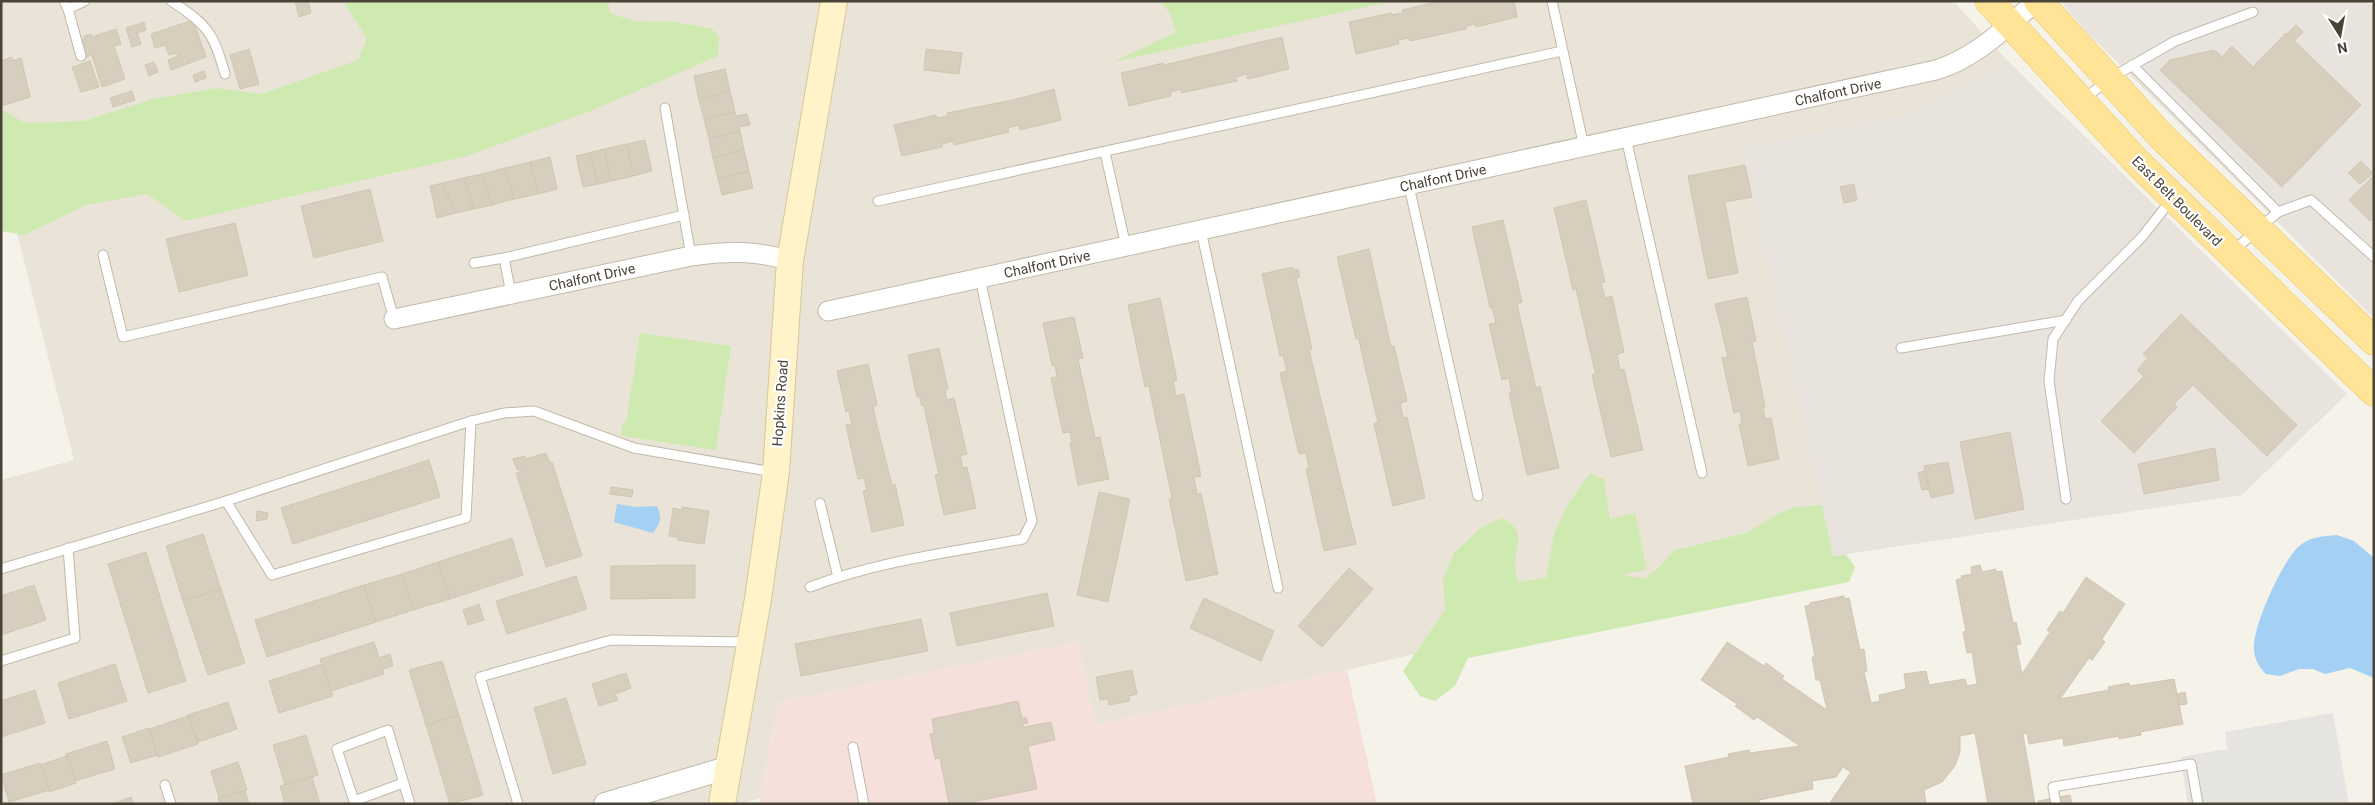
<svg xmlns="http://www.w3.org/2000/svg" width="2375" height="805" font-family="Roboto,sans-serif">
  <style>
    .residential { fill: #e9e4d7 }
    .industrial { fill: #e8e3dd }
    .medical { fill: #f6e0dc }
    .green { fill: #cfeab1 }
    .parking { fill: #e6e4e1 }
    .water { fill: #a4d1f3 }
    .building { fill: #d7cebe; stroke: #d2c6b1 }
    .lines { fill: none; stroke-linecap: round; stroke-linejoin: round }
    .service-casing { stroke: #c1baab; stroke-width: 11 }
    .minor-casing { stroke: #c1baab; stroke-width: 21 }
    .tertiary-casing { stroke: #c1baab; stroke-width: 24 }
    .secondary-casing { stroke: #d7c798; stroke-width: 28 }
    .primary-casing { stroke: #e8c464; stroke-width: 29 }
    .service { stroke: #fff; stroke-width: 9 }
    .minor { stroke: #fff; stroke-width: 19 }
    .tertiary { stroke: #fff; stroke-width: 22 }
    .secondary { stroke: #fff3c9; stroke-width: 26 }
    .primary { stroke: #ffe498; stroke-width: 28 }
    .labels { text-anchor: middle; stroke-width: 4.5; stroke-linejoin: round; paint-order: stroke }
    .street-label { font-size: 14px; fill: #494237; stroke: #fff }
  </style>
  <rect width="100%" height="100%" fill="#f5f2e9"/>
  <polygon class="residential" points="1,1 1953,1 2011,64 1911,113 1741,148 1833,556 1347,670 1095,725 1078,642 778,702 760,798 740,804 1,804 1,480 74,460 1,169"/>
  <g class="industrial">
    <polygon points="2060,1 2368,1 2374,7 2374,318 2086,31"/>
    <polygon points="2011,64 2347,394 2242,495 1833,556 1741,148 1911,113"/>
  </g>
  <polygon class="medical" points="1078,642 1095,725 1347,670 1377,804 759,804 778,702"/>
  <g class="green">
    <polygon points="348,1 608,1 610,13 634,21 674,22 711,28 719,37 718,56 593,110 467,156 185,221 147,194 86,205 24,235 1,231 1,109 25,123 84,121 153,99 216,88 262,94 358,60 367,39 345,4"/>
    <polygon points="1159,1 1393,1 1113,62 1176,32 1170,13"/>
    <polygon points="640,333 731,346 716,450 621,436 623,422 626,422"/>
    <path d="M 1590,473 L 1604,479 L 1610,519 L 1635,513 L 1647,569 L 1623,575 L 1644,579 L 1656,570 L 1675,550 L 1747,533 L 1779,513 L 1796,507 L 1822,505 L 1833,556 L 1846,554 L 1855,567 L 1849,582 L 1468,658 L 1455,686 L 1435,701 L 1420,696 L 1403,671 L 1445,610 L 1443,580 L 1454,553 L 1481,528 L 1502,518 C 1526,532 1517,540 1515,562 C 1515,569 1517,576 1518,582 L 1546,578 L 1554,534 L 1567,506 Z"/>
  </g>
  <polygon class="parking" points="2333,713 2349,804 2188,804 2180,757 2227,749 2225,732"/>
  <g class="water">
    <path d="M 617,504 L 636,507 L 657,506 C 662,518 661,522 653,533 L 614,522 Z"/>
    <path d="M 2337,535 L 2354,541 L 2374,558 L 2374,678 L 2350,668 L 2325,674 L 2313,669 L 2299,669 L 2280,676 L 2266,674 C 2259,667 2255,661 2254,650 C 2252,627 2281,565 2297,548 C 2308,537 2323,536 2337,535 Z"/>
  </g>
  <g class="building">
    <polygon points="295,1 308,1 311,13 299,17"/>
    <polygon points="1441,1 1514,1 1517,17 1476,27 1475,24 1466,26 1466,29 1410,41 1409,38 1398,40 1399,44 1356,54 1349,22 1391,13 1392,15 1403,13 1402,10"/>
    <polygon points="193,20 206,57 171,70 168,60 178,56 177,53 169,55 165,45 155,48 151,34"/>
    <polygon points="144,22 146,30 137,33 141,44 132,47 126,28"/>
    <polygon points="2296,25 2303,32 2294,41 2287,34"/>
    <polygon points="116,29 121,44 114,46 125,79 102,87 92,55 86,57 81,41 84,39 84,36 91,34 92,37"/>
    <polygon points="2286,33 2361,105 2282,187 2160,70 2170,60 2214,50 2222,57 2232,46 2253,67"/>
    <polygon points="1282,37 1289,69 1248,79 1247,74 1236,77 1237,81 1181,93 1181,89 1170,92 1171,96 1129,106 1121,73 1163,63 1164,65"/>
    <polygon points="249,49 259,84 240,89 230,55"/>
    <polygon points="926,49 962,53 959,74 924,70"/>
    <polygon points="12,57 13,61 21,58 30,97 1,106 1,61"/>
    <polygon points="90,61 99,87 81,92 72,67"/>
    <polygon points="154,62 158,72 149,76 145,65"/>
    <polygon points="725,69 730,91 699,100 694,76"/>
    <polygon points="204,71 206,78 195,82 193,75"/>
    <polygon points="1054,89 1061,120 1020,130 1019,125 1008,128 1009,132 954,145 953,141 942,144 942,147 902,156 894,125 936,115 936,118 947,116 947,113 1013,100"/>
    <polygon points="132,91 135,100 113,107 110,98"/>
    <polygon points="730,91 735,112 704,119 699,100"/>
    <polygon points="735,112 736,116 747,114 750,125 739,127 740,131 709,139 704,119"/>
    <polygon points="740,131 744,150 713,158 709,139"/>
    <polygon points="645,140 652,171 633,176 627,144"/>
    <polygon points="627,144 633,176 611,181 604,149"/>
    <polygon points="604,149 611,181 598,184 589,153"/>
    <polygon points="744,150 749,171 718,179 713,158"/>
    <polygon points="589,153 598,184 583,187 576,156"/>
    <polygon points="550,157 557,189 538,194 530,162"/>
    <polygon points="2361,161 2373,173 2360,184 2348,173"/>
    <polygon points="530,162 538,194 514,199 505,168"/>
    <polygon points="1745,165 1752,197 1725,202 1738,273 1708,279 1688,176"/>
    <polygon points="505,168 514,199 492,205 482,174"/>
    <polygon points="749,171 753,188 722,195 718,179"/>
    <polygon points="482,174 492,205 474,209 463,178"/>
    <polygon points="2374,175 2374,218 2370,221 2349,200"/>
    <polygon points="463,178 474,209 455,213 443,183"/>
    <polygon points="443,183 455,213 437,218 430,186"/>
    <polygon points="1854,184 1857,200 1844,203 1840,187"/>
    <polygon points="370,189 383,241 314,258 301,206"/>
    <polygon points="1586,200 1605,282 1601,283 1605,298 1612,296 1624,352 1617,354 1620,370 1624,369 1643,450 1611,457 1592,375 1596,374 1592,359 1576,289 1573,290 1554,208"/>
    <polygon points="1503,220 1522,302 1517,303 1520,317 1536,388 1540,386 1559,468 1527,475 1509,393 1512,393 1509,378 1502,380 1489,324 1496,323 1492,307 1490,308 1472,227"/>
    <polygon points="235,223 248,275 179,292 166,239"/>
    <polygon points="1369,249 1391,347 1394,346 1407,401 1400,403 1403,418 1407,417 1425,498 1393,506 1374,424 1378,423 1362,354 1359,339 1356,339 1337,257"/>
    <polygon points="1293,267 1294,270 1298,269 1300,277 1296,278 1312,349 1309,350 1356,544 1324,551 1306,469 1309,468 1306,453 1299,454 1280,373 1287,371 1283,355 1280,356 1262,274"/>
    <polygon points="1747,297 1756,341 1752,342 1765,407 1763,407 1765,419 1771,418 1779,459 1748,466 1739,424 1742,424 1740,411 1734,413 1722,358 1728,357 1715,304"/>
    <polygon points="1160,298 1177,380 1173,381 1176,396 1184,394 1201,476 1194,477 1197,494 1201,493 1218,574 1186,581 1169,499 1172,498 1152,401 1149,386 1145,387 1128,305"/>
    <polygon points="2181,314 2297,425 2267,456 2193,385 2174,404 2177,407 2134,453 2101,421 2144,376 2137,370 2148,358 2143,354"/>
    <polygon points="1074,317 1083,358 1078,359 1095,438 1100,437 1109,479 1078,485 1070,443 1072,443 1070,432 1063,433 1051,378 1057,377 1055,365 1052,366 1043,323"/>
    <polygon points="939,348 948,389 945,390 947,400 954,398 967,454 960,456 963,468 967,467 976,508 944,515 935,475 939,474 936,462 924,406 922,406 919,396 917,397 908,355"/>
    <polygon points="868,364 877,405 873,406 875,417 892,485 895,484 904,525 872,532 863,491 867,490 864,478 858,479 846,425 852,424 849,411 846,412 837,371"/>
    <polygon points="2010,432 2024,509 1975,519 1960,442"/>
    <polygon points="2215,448 2219,480 2144,494 2138,464"/>
    <polygon points="546,453 550,463 552,462 582,556 546,567 516,473 522,471 521,469 517,470 513,459 525,456 526,459"/>
    <polygon points="429,460 440,497 293,544 281,508"/>
    <polygon points="1948,462 1954,493 1931,498 1924,466"/>
    <polygon points="1925,471 1929,489 1922,490 1918,473"/>
    <polygon points="611,487 633,490 632,497 610,494"/>
    <polygon points="1099,492 1130,499 1108,602 1077,595"/>
    <polygon points="682,507 709,511 704,544 677,540 678,537 669,536 673,508 682,510"/>
    <polygon points="257,511 268,513 267,519 256,521"/>
    <polygon points="203,534 221,589 183,601 166,546"/>
    <polygon points="512,538 523,575 450,599 438,562"/>
    <polygon points="146,552 186,681 148,693 108,564"/>
    <polygon points="438,562 450,599 413,610 402,574"/>
    <polygon points="695,565 695,598 611,599 611,566"/>
    <polygon points="1980,565 1982,572 1996,569 1996,572 2002,571 2013,623 2016,622 2021,644 2016,645 2022,674 2050,632 2047,630 2060,611 2063,613 2086,577 2125,604 2102,639 2105,642 2092,660 2089,658 2060,699 2109,690 2108,687 2129,683 2130,686 2174,679 2183,724 2140,732 2141,735 2119,739 2119,736 2064,746 2063,738 2029,744 2027,733 2023,734 2035,804 1988,804 1975,733 1960,736 1960,752 1955,766 1942,782 1924,790 1926,804 1829,804 1851,772 1843,767 1836,777 1812,781 1813,789 1759,800 1760,802 1752,804 1693,804 1685,766 1729,757 1728,754 1749,750 1750,753 1800,746 1757,717 1754,720 1735,706 1737,704 1701,680 1727,642 1764,666 1766,663 1784,676 1782,679 1827,710 1820,680 1816,680 1812,657 1815,657 1805,606 1810,605 1810,603 1844,596 1845,599 1849,598 1860,650 1864,649 1867,671 1864,672 1871,703 1880,701 1879,695 1906,689 1904,674 1926,671 1929,685 1965,679 1967,686 1977,684 1972,652 1967,653 1963,632 1966,631 1956,580 1962,578 1961,576 1972,574 1971,567"/>
    <polygon points="1349,568 1373,589 1322,647 1298,626"/>
    <polygon points="402,574 413,610 376,622 364,585"/>
    <polygon points="576,576 587,609 507,634 496,601"/>
    <polygon points="34,585 46,620 1,635 1,596"/>
    <polygon points="364,585 376,622 267,657 255,620"/>
    <polygon points="221,589 245,663 208,675 183,601"/>
    <polygon points="1047,593 1054,626 957,646 950,613"/>
    <polygon points="1204,598 1274,631 1261,661 1190,628"/>
    <polygon points="479,604 484,620 468,625 463,610"/>
    <polygon points="921,619 928,651 801,676 795,644"/>
    <polygon points="374,642 379,658 390,654 393,666 383,669 384,674 331,691 320,659"/>
    <polygon points="442,661 459,715 426,725 409,670"/>
    <polygon points="115,664 127,701 69,719 58,683"/>
    <polygon points="322,664 333,696 279,713 269,681"/>
    <polygon points="1132,670 1137,694 1129,696 1130,701 1109,705 1108,699 1100,700 1096,677"/>
    <polygon points="626,673 631,688 615,694 618,700 599,706 592,684"/>
    <polygon points="35,690 45,723 1,737 1,701"/>
    <polygon points="2185,692 2187,704 2179,705 2177,694"/>
    <polygon points="566,698 586,764 553,774 534,708"/>
    <polygon points="1018,701 1022,718 1026,717 1028,723 1023,724 1024,727 1051,722 1055,740 1028,746 1037,789 963,804 949,804 940,758 935,759 930,734 934,733 932,719"/>
    <polygon points="228,702 237,729 198,742 188,715"/>
    <polygon points="459,715 483,795 450,804 426,725"/>
    <polygon points="188,716 198,744 158,757 150,729"/>
    <polygon points="149,728 157,755 131,763 122,737"/>
    <polygon points="306,735 318,775 285,785 273,745"/>
    <polygon points="107,741 115,769 75,781 66,754"/>
    <polygon points="67,756 76,783 49,792 40,765"/>
    <polygon points="238,762 247,790 219,798 211,771"/>
    <polygon points="40,763 49,790 9,802 1,775"/>
    <polygon points="312,777 320,804 285,804 280,786"/>
    <polygon points="245,791 249,804 220,804 218,798"/>
    <polygon points="2070,795 2072,804 2039,804 2038,801"/>
    <polygon points="131,797 134,804 112,804"/>
  </g>
  <g class="lines">
    <defs>
      <g id="service">
        <polyline points="64,1 68,9 85,1"/>
        <path d="M 171,1 C 208,25 213,32 225,74"/>
        <polyline points="1552,1 1584,147"/>
        <polyline points="68,9 81,56"/>
        <polyline points="2132,65 2278,212 2311,200 2374,257"/>
        <polyline points="2083,100 2109,79 2175,41 2253,12"/>
        <polyline points="665,108 691,256"/>
        <polyline points="1626,138 1702,473"/>
        <polyline points="1105,152 1126,247"/>
        <polyline points="1409,186 1478,496"/>
        <polyline points="878,201 1562,51"/>
        <polyline points="1201,230 1278,588"/>
        <polyline points="2233,251 2278,212"/>
        <polyline points="103,255 123,337 382,277 394,319"/>
        <polyline points="504,258 511,294"/>
        <polyline points="474,263 504,258 684,215"/>
        <polyline points="1901,348 2066,320"/>
        <polyline points="2066,499 2049,381 2053,339 2078,301 2142,237 2171,200"/>
        <polyline points="226,501 272,575 466,518 471,421"/>
        <polyline points="820,503 838,577"/>
        <polyline points="1,569 226,501 471,421 504,413 534,411 634,448 773,472"/>
        <path d="M 810,587 C 878,561 952,552 1023,539 L 1032,521 L 980,278"/>
        <polyline points="1,661 75,638 68,548"/>
        <polyline points="853,747 864,804"/>
        <polyline points="403,783 354,801 337,749 388,730 410,804"/>
        <polyline points="165,785 171,804"/>
        <polyline points="518,804 480,677 611,640 747,642"/>
        <polyline points="2056,804 2053,787 2191,764 2198,804"/>
      </g>
      <g id="minor">
        <path d="M 828,311 L 1936,70 C 1976,58 2006,27 2037,1"/>
        <path d="M 394,319 L 691,256 C 725,251 757,250 790,261"/>
      </g>
      <polyline id="tertiary" points="605,804 727,768"/>
      <polyline id="secondary" points="722,804 758,599 776,472 790,261 834,1"/>
      <g id="primary">
        <polyline points="1989,1 2138,163 2374,392"/>
        <polyline points="2038,1 2162,137 2374,341"/>
      </g>
    </defs>
    <use href="#service" class="service-casing"/>
    <use href="#minor" class="minor-casing"/>
    <use href="#tertiary" class="tertiary-casing"/>
    <use href="#secondary" class="secondary-casing"/>
    <use href="#primary" class="primary-casing"/>
    <use href="#service" class="service"/>
    <use href="#minor" class="minor"/>
    <use href="#tertiary" class="tertiary"/>
    <use href="#secondary" class="secondary"/>
    <use href="#primary" class="primary"/>
  </g>
  <g class="labels">
    <g class="street-label">
      <text transform="translate(1838 92) rotate(-12)" y="5">Chalfont Drive</text>
      <text transform="translate(1443 178) rotate(-12)" y="5">Chalfont Drive</text>
      <text transform="translate(2177 201) rotate(45)" y="5">East Belt Boulevard</text>
      <text transform="translate(1047 264) rotate(-12)" y="5">Chalfont Drive</text>
      <text transform="translate(592 277) rotate(-12)" y="5">Chalfont Drive</text>
      <text transform="translate(780 403) rotate(-86)" y="5">Hopkins Road</text>
    </g>
  </g>
  <rect width="2375" height="805" fill="none" stroke="#494237" stroke-width="5"/>
  <g transform="translate(2340 35) rotate(169)" stroke="#ffffff" stroke-width="4" paint-order="stroke">
  <path d="M0-4L9 19L0 12L-9 19Z" fill="#494237"/>
  <text y="-8" font-size="14" font-weight="bold" text-anchor="middle" fill="#494237">N</text>
  </g>
</svg>
